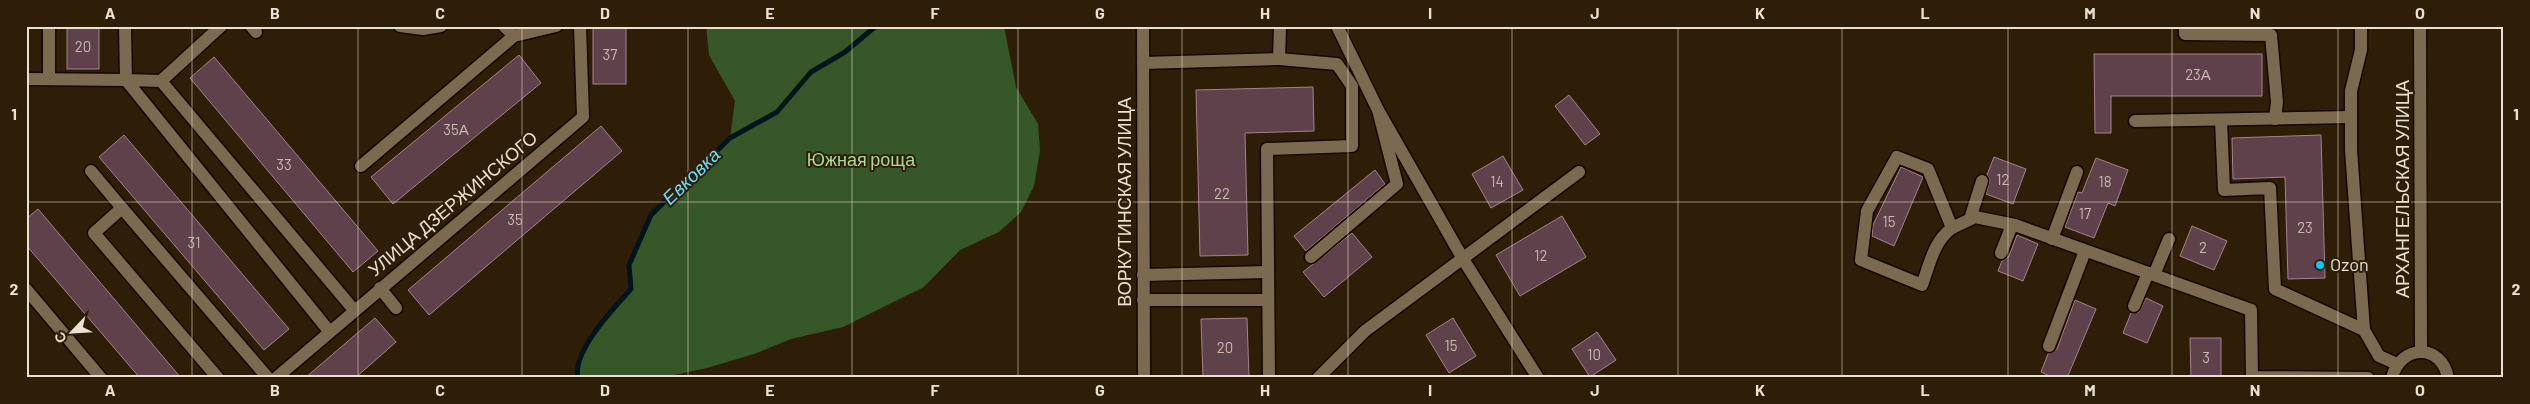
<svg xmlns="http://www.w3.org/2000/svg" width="2530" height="404" font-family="Barlow,sans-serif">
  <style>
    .forest { fill: #365728 }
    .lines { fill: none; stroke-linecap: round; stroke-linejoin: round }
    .stream { stroke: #00141b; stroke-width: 5 }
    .building { fill: #5e414a; stroke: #a4838c }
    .minor-casing { stroke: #150700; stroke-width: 15 }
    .minor { stroke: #7b6950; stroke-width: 12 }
    .grid { fill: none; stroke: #ebe1d3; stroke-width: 1; stroke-opacity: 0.55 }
    .poi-dot { fill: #00cbf8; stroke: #2e1e07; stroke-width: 2 }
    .labels { text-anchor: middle; stroke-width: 4; stroke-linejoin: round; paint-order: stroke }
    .number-label { font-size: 15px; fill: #c8b9b1 }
    .park-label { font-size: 18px; fill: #a8dc93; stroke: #2e1e07 }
    .street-label { font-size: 18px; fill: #ebe1d3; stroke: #2e1e07 }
    .poi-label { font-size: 18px; fill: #ebe1d3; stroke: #2e1e07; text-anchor: start }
    .water-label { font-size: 19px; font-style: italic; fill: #6bdbfd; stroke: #2e1e07 }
    .neatline { fill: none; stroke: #ebe1d3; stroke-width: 2 }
    .grid-label { font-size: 16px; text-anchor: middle; font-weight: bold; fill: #ebe1d3 }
  </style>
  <rect width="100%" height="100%" fill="#2e1e07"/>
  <path class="forest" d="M 706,26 L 1004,26 L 1016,87 L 1038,124 L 1040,150 L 1034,186 L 1021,212 L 999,232 L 960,250 L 924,287 L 843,327 L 791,339 L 754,354 L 707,368 L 660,378 L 578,378 C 572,351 614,308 631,289 L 629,265 L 651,215 L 730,138 L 735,101 L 709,55 Z"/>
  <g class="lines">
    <path class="stream" d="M 578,378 C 572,351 614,308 631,289 L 629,265 L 651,215 L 730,138 L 777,112 L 811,72 L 845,52 L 876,26"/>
  </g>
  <g class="building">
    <rect x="67" y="26" width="32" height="43"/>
    <rect x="593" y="26" width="33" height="58"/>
    <polygon points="2094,54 2262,54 2262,96 2111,96 2111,133 2095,133"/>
    <polygon points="519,55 541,83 393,204 371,177"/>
    <polygon points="214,57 378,251 353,272 190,78"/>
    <polygon points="1313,87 1314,131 1245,133 1248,255 1200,256 1196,90"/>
    <polygon points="1569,95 1600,134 1585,145 1555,106"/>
    <polygon points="601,126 622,151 429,315 408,290"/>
    <polygon points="124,135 289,329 264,350 99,157"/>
    <polygon points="2321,135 2325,278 2288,279 2285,177 2233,179 2232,138"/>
    <polygon points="1503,156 1523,190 1491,208 1472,174"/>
    <polygon points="1994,157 2026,169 2013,204 1986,194 1990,180 1987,175"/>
    <polygon points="2096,158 2128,170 2115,206 2108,203 2094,238 2065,227 2078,192 2082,193"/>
    <polygon points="1901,167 1923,177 1894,246 1872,236 1873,225"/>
    <polygon points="1375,170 1385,184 1306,251 1294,236"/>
    <polygon points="38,209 181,378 140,378 26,245 26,219"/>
    <polygon points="1562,216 1586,257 1520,296 1496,255"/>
    <polygon points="2192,226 2227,241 2214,270 2180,256"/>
    <polygon points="1352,233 1372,257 1324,297 1303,272"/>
    <polygon points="2017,235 2038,244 2023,281 1998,271 2002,261 2009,256"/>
    <polygon points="2146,298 2163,306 2147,343 2123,333 2131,313 2139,312"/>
    <polygon points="2075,300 2096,309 2067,378 2054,378 2041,372 2048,354 2057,349"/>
    <polygon points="375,318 396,342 355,378 305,378"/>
    <polygon points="1247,318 1249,378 1203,378 1201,319"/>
    <polygon points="1453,318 1476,356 1449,373 1426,335"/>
    <polygon points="1597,332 1616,360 1590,377 1572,349"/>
    <polygon points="2190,338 2221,338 2221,378 2191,378"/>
  </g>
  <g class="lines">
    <defs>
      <g id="minor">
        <polyline points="251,26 256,32"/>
        <polyline points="400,26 423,29 441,26"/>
        <polyline points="504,26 514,36"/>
        <polyline points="1143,26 1144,378"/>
        <polyline points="2185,26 2185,34 2271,35 2277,102 2275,119"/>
        <polyline points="2361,26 2361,50 2351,91 2351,150 2364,330 2379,356 2397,364"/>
        <polyline points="2420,26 2421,352"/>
        <polyline points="1143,63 1279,59 1280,26"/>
        <polyline points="26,79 126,80 125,26"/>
        <polyline points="49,79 49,26"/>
        <polyline points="126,80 161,81 354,310"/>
        <polyline points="126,80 329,331"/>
        <polyline points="161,81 221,26"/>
        <polyline points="1378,110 1463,259 1538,378"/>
        <polyline points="2135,121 2351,117"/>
        <polyline points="2221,121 2224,190 2270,188 2275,289 2364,330"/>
        <path d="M 1897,157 L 1928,169 L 1952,228 C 1933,242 1930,264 1922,285 L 1861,260 L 1867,211 Z"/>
        <polyline points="361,166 514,36 556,26"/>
        <polyline points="91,171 122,208 94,233 218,378"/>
        <polyline points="122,208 268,378"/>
        <polyline points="1970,219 1982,181"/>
        <polyline points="1952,228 1975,217 2015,225 2251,310 2252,377 2368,378"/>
        <polyline points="2052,239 2077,172"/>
        <polyline points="2001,253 2012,225"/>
        <polyline points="1311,257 1397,184 1378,110 1337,26"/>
        <polyline points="1143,275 1268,272"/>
        <polyline points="2154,275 2169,239"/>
        <polyline points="380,288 396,308"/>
        <polyline points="26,289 101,378"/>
        <polyline points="1143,300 1268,300"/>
        <polyline points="2134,306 2148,273"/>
        <polyline points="2049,346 2085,251"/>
        <polyline points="276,378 583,117 580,26"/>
        <polyline points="1269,378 1267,149 1352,146 1352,86 1337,64 1279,59"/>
        <polyline points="1318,378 1365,331 1579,172"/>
        <path d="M 2392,378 C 2400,344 2442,343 2448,378"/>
      </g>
    </defs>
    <use href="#minor" class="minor-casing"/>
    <use href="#minor" class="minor"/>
  </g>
  <path class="grid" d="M 192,26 L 192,378M 358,26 L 358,378M 522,26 L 522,378M 688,26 L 688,378M 852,26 L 852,378M 1018,26 L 1018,378M 1182,26 L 1182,378M 1348,26 L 1348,378M 1512,26 L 1512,378M 1678,26 L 1678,378M 1842,26 L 1842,378M 2008,26 L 2008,378M 2172,26 L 2172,378M 2338,26 L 2338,378M 26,202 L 2504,202"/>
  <circle class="poi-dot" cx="2320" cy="265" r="5"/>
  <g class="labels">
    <g class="number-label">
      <text x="83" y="52">20</text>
      <text x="610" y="60">37</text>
      <text x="2198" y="80">23А</text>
      <text x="456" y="135">35А</text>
      <text x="284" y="170">33</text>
      <text x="2003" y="185">12</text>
      <text x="1497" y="187">14</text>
      <text x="2105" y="187">18</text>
      <text x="1222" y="199">22</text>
      <text x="2085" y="219">17</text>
      <text x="515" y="225">35</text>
      <text x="1889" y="227">15</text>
      <text x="2305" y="233">23</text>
      <text x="194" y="248">31</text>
      <text x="2203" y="253">2</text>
      <text x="1541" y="261">12</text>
      <text x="1451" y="351">15</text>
      <text x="1225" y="353">20</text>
      <text x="1594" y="360">10</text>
      <text x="2206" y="363">3</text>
    </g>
    <g class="park-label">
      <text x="861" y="166">Южная роща</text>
    </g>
    <g class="street-label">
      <text transform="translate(2403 189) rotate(-90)" y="6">АРХАНГЕЛЬСКАЯ УЛИЦА</text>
      <text transform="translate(1125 202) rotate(-90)" y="6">ВОРКУТИНСКАЯ УЛИЦА</text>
      <text transform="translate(453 204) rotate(-40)" y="6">УЛИЦА ДЗЕРЖИНСКОГО</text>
    </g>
    <g class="poi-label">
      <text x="2330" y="271">Ozon</text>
    </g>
    <g class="water-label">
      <text transform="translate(691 176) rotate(-44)" y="7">Евковка</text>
    </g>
  </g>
  <rect width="2530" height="404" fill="none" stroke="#2e1e07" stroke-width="55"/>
  <g transform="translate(72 332) rotate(245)" stroke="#2e1e07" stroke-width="4" paint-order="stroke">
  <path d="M0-4L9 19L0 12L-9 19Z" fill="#ebe1d3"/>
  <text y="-8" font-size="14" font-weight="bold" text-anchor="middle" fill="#ebe1d3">С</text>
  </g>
  <rect x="28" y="28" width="2474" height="348" class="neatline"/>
  <g class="grid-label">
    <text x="110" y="19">A</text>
    <text x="275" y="19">B</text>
    <text x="440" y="19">C</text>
    <text x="605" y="19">D</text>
    <text x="770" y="19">E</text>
    <text x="935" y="19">F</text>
    <text x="1100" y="19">G</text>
    <text x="1265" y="19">H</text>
    <text x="1430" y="19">I</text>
    <text x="1595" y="19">J</text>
    <text x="1760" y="19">K</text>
    <text x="1925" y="19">L</text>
    <text x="2090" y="19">M</text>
    <text x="2255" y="19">N</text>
    <text x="2420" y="19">O</text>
    <text x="14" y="120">1</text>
    <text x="2516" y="120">1</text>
    <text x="14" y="295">2</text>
    <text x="2516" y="295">2</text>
    <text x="110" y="396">A</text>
    <text x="275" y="396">B</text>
    <text x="440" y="396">C</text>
    <text x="605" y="396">D</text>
    <text x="770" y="396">E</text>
    <text x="935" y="396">F</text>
    <text x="1100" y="396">G</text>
    <text x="1265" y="396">H</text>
    <text x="1430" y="396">I</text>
    <text x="1595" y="396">J</text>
    <text x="1760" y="396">K</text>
    <text x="1925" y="396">L</text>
    <text x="2090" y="396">M</text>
    <text x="2255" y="396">N</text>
    <text x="2420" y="396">O</text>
  </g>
</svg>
